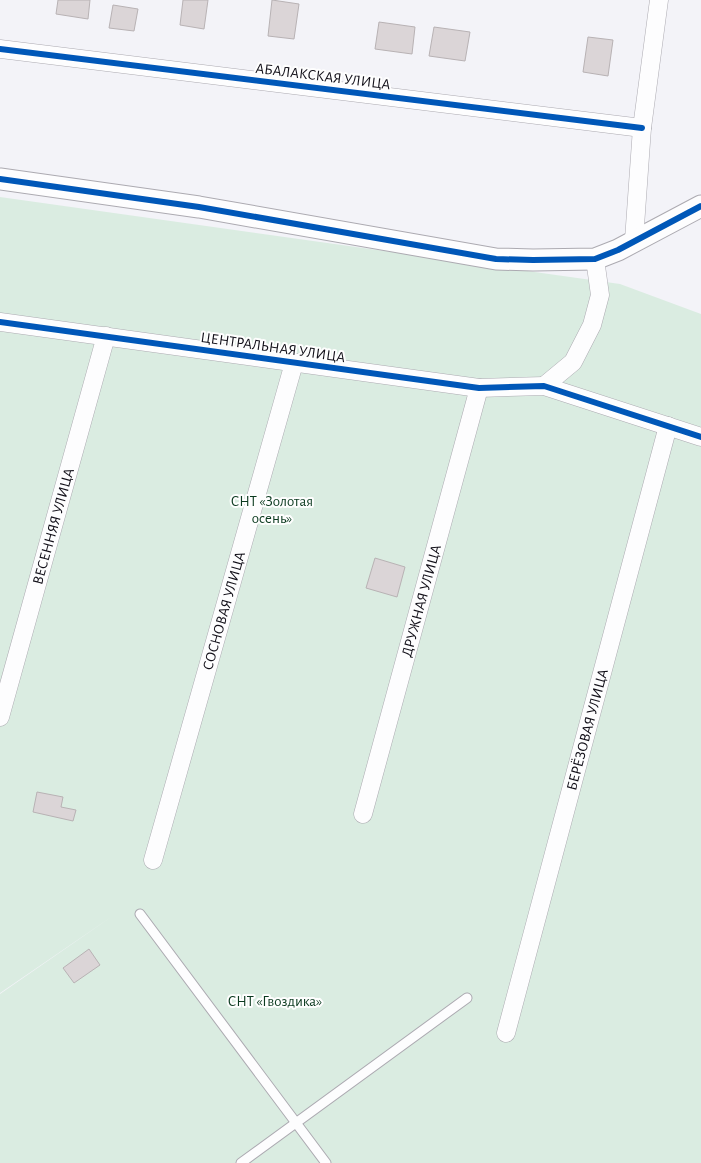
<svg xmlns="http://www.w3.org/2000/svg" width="701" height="1163" font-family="'Alegreya Sans',sans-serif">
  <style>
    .green { fill: #daece1 }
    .building { fill: #dbd5d7; stroke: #b8b2b4 }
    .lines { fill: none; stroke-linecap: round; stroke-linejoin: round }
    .service-casing { stroke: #acaab1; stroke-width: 11 }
    .minor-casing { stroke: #acaab1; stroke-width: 19 }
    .tertiary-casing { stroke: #acaab1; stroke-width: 23 }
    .service { stroke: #fdfdfe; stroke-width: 9 }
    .minor { stroke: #fdfdfe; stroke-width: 18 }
    .tertiary { stroke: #fdfdfe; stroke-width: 21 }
    .cycleway-casing { stroke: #fefefe; stroke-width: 9 }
    .cycleway { stroke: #0057b8; stroke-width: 6 }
    .labels { text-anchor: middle; stroke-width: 4; stroke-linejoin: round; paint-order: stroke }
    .street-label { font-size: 15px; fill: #110f18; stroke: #fefefe }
    .park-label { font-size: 15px; fill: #0b3a1f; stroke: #fefefe }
  </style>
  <rect width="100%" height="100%" fill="#f3f3f8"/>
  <polygon class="green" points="0,197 620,284 701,314 701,1163 0,1163 0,994 114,915 0,993"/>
  <g class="building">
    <polygon points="58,0 90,0 88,19 56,14"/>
    <polygon points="183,0 208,0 204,29 180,25"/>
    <polygon points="272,0 299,4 294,39 268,36"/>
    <polygon points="113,5 138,9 134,31 109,28"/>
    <polygon points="379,22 415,27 412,54 375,49"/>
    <polygon points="434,27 470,32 465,61 429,56"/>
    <polygon points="588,37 613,40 608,76 583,72"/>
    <polygon points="375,558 405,567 397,597 366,588"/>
    <polygon points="37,792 63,797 61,807 76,810 73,821 33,812"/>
    <polygon points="89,949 100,965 74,983 63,968"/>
  </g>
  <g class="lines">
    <defs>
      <g id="service">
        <polyline points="140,914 326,1163"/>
        <polyline points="241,1163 467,998"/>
      </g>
      <g id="minor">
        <polyline points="0,49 642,128"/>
        <polyline points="634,240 642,128 659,0"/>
        <polyline points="0,322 479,388 544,386 701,437"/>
        <polyline points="544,386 573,362 592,325 600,295 595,259"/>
        <path id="s1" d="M 0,717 L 106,336"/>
        <path id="s2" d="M 363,814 L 479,388"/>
        <path id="s3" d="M 153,860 L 294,363"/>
        <path id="s4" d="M 506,1033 L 668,426"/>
      </g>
      <polyline id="tertiary" points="0,179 199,207 496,259 533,260 595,259 618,250 701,206"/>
    </defs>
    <use href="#service" class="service-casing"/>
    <use href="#minor" class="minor-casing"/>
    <use href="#tertiary" class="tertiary-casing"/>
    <use href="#service" class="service"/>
    <use href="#minor" class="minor"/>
    <use href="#tertiary" class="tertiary"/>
    <defs>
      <g id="cycleway">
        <polyline points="0,49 642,128"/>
        <polyline points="0,179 199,207 496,259 533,260 595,259 618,250 701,206"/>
        <polyline points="0,322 479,388 544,386 701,437"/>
      </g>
    </defs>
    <use href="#cycleway" class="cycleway-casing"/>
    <use href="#cycleway" class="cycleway"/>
  </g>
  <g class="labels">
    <g class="street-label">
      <text transform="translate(323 76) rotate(7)" y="5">АБАЛАКСКАЯ УЛИЦА</text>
      <text transform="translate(273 347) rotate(8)" y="5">ЦЕНТРАЛЬНАЯ УЛИЦА</text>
      <text dy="5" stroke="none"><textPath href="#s1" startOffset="198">ВЕСЕННЯЯ УЛИЦА</textPath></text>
      <text dy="5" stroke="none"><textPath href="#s2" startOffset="221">ДРУЖНАЯ УЛИЦА</textPath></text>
      <text dy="5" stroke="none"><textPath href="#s3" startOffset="259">СОСНОВАЯ УЛИЦА</textPath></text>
      <text dy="5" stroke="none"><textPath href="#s4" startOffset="314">БЕРЁЗОВАЯ УЛИЦА</textPath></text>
    </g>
    <g class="park-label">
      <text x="272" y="506">СНТ «Золотая<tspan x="272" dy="17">осень»</tspan></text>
      <text x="275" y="1006">СНТ «Гвоздика»</text>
    </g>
  </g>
</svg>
